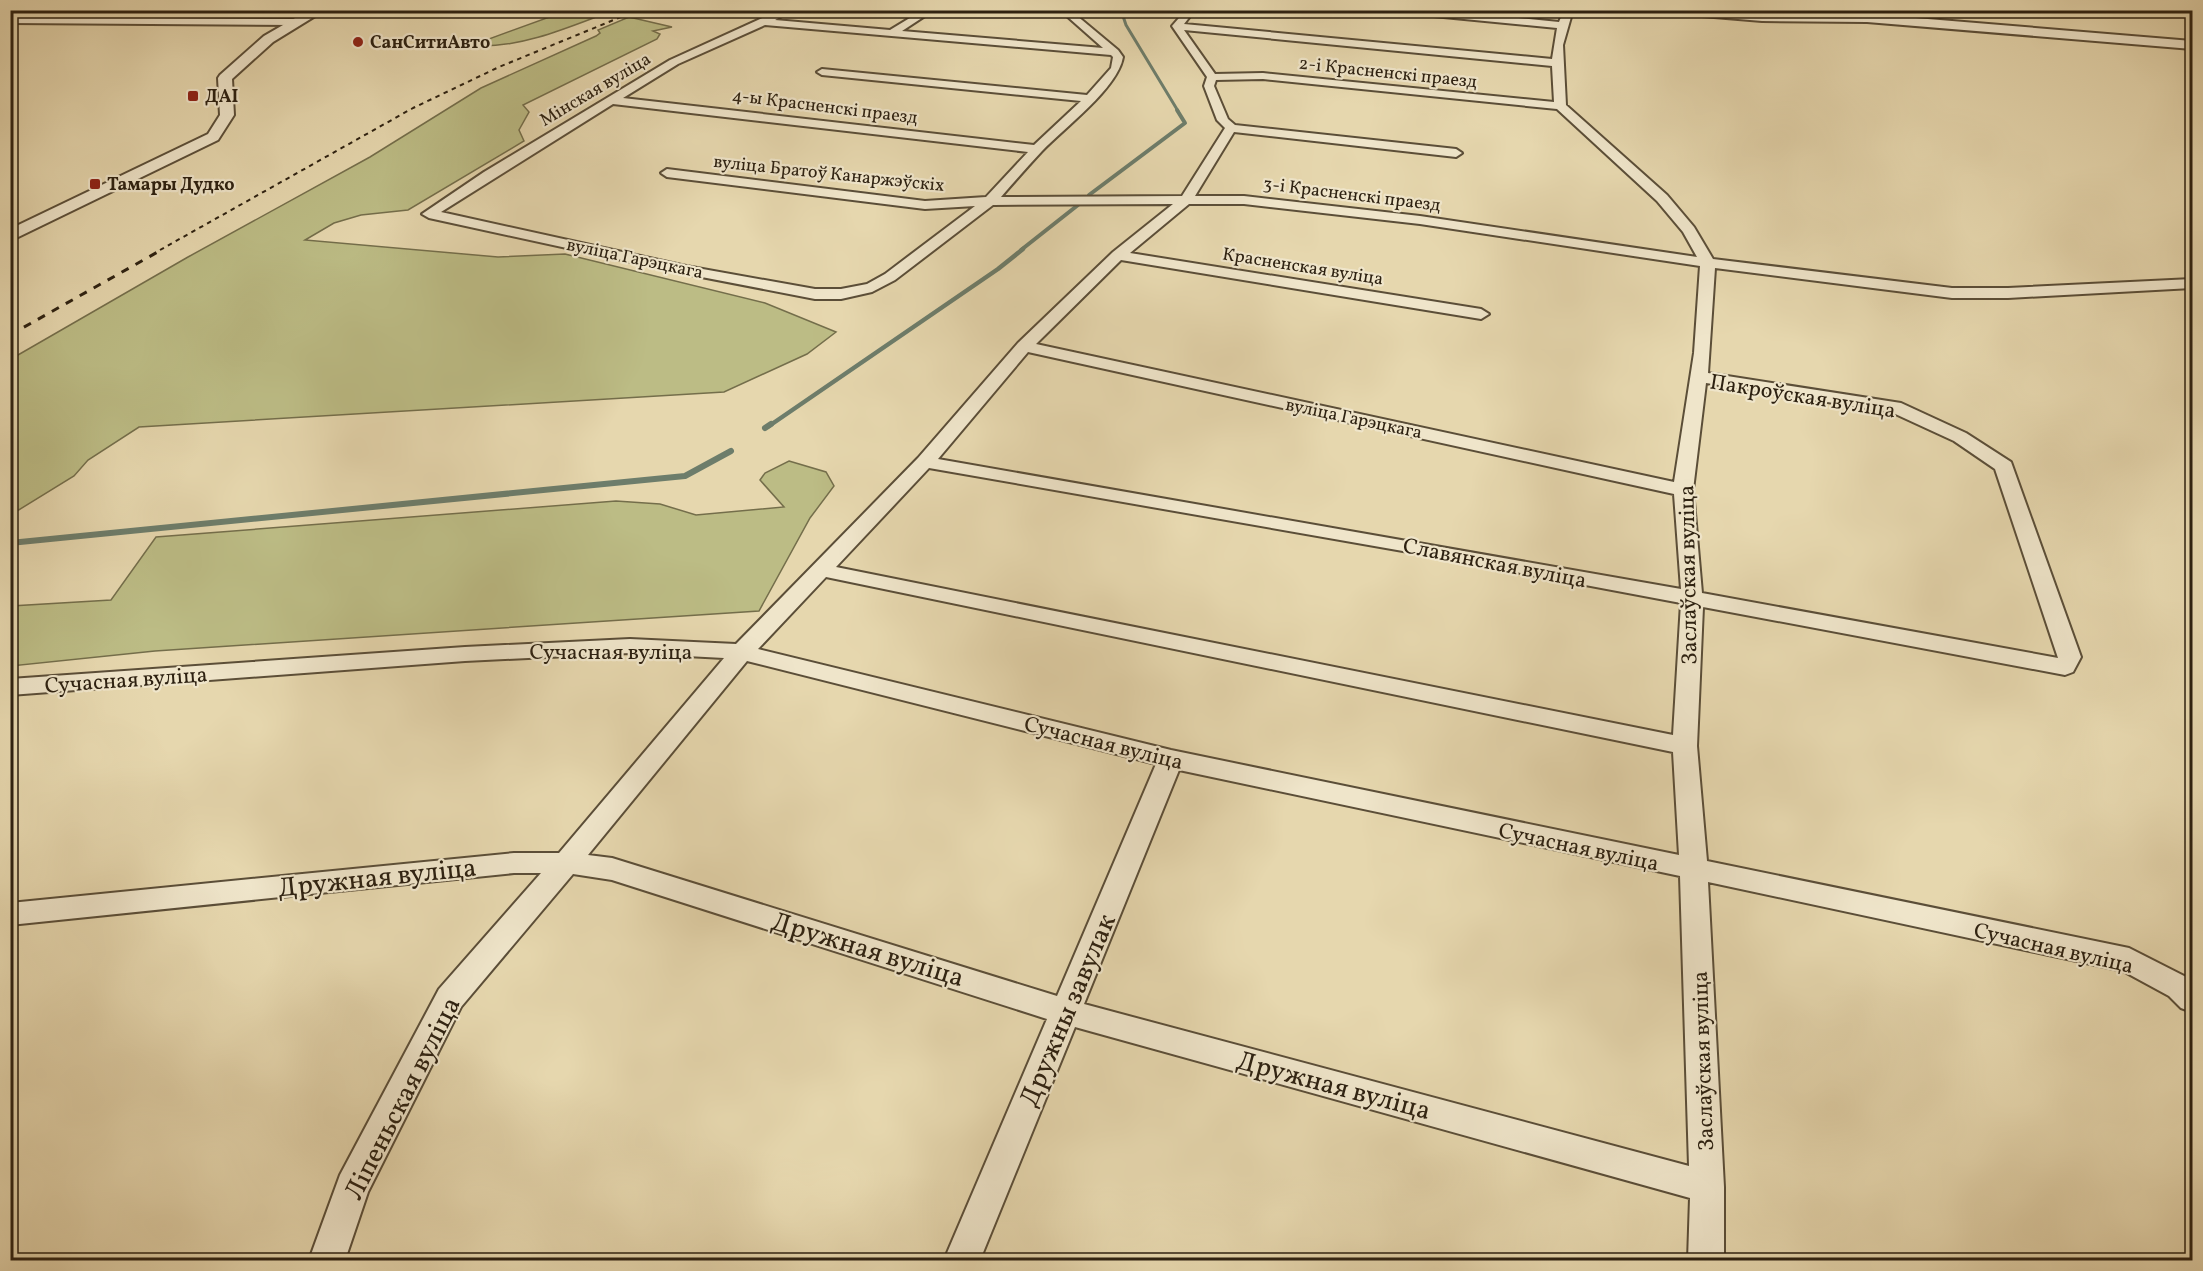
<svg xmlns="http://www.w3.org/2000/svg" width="2203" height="1271" font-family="Vollkorn,serif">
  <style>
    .green { fill: #bcbc85; stroke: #746e4b; stroke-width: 1.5 }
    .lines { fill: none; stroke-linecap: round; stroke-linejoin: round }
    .stream-far3 { stroke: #6d7d6b; stroke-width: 3 }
    .stream-far2 { stroke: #6d7d6b; stroke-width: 4 }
    .stream-far1 { stroke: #6d7d6b; stroke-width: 4.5 }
    .stream { stroke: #6d7d6b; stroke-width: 6 }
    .minor-casing { stroke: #5b4e38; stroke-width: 4 }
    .tertiary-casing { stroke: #5b4e38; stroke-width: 4 }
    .minor { fill: #efe5ca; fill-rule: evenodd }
    .tertiary { fill: #efe5ca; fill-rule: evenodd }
    .rail-far1 { stroke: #2d2111; stroke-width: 2; stroke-dasharray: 4.5 4.5; stroke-linecap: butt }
    .rail { stroke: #2d2111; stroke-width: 3; stroke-dasharray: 8 8; stroke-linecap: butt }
    .poi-dot { fill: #8f2418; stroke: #efe5ca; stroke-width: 2 }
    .labels { text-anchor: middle; stroke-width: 4.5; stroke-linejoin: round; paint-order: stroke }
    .far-poi-label { font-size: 18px; font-weight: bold; fill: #2d2111; stroke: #efe5ca; text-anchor: start }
    .far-street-label { font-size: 18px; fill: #2d2111; stroke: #efe5ca }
    .street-label { font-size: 22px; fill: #2d2111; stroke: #efe5ca }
    .near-street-label { font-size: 27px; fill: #2d2111; stroke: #efe5ca }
  </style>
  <rect width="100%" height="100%" fill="#e6d7ae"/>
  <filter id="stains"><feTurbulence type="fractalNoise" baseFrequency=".00333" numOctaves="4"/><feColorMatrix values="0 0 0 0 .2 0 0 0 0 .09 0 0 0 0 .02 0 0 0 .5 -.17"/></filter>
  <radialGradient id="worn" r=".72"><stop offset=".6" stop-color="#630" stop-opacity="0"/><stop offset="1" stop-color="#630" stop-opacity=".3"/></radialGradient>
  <g class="green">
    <path d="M 566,11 L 612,11 C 571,26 527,46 482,46 L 486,40 Z"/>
    <polygon points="629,17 672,27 653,31 660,34 657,39 523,105 529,112 519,130 524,141 408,210 361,215 334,223 305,240 498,257 565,254 765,303 836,332 807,354 724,392 139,427 88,460 74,476 17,511 11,512 11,359 188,257 370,157 481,88 596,36 600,33 598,30"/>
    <polygon points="789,461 826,472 834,486 810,518 759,611 155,651 11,666 11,606 111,600 156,537 616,501 660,504 696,515 784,507 760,480 765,473"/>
  </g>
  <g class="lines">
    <polyline class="stream-far3" points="1121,10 1126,25 1178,111"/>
    <g class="stream-far2">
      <polyline points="1089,195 1185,123 1177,110"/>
      <polyline points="1021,250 1078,205"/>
    </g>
    <polyline class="stream-far1" points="769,426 998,269 1023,249"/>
    <g class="stream">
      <polyline points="765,428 771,424"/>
      <polyline points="10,543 685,476 731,451"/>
    </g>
    <defs>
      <g id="minor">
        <path d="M 780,10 L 793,10 L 775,20 L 890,30 L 923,10 L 934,10 L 902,31 L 1103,48 L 1060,10 L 1070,10 L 1118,50 L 1123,57 C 1118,88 1064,128 1042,151 C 1028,166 1015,181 1001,197 L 1182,196 L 1225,128 L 1217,120 L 1204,86 L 1207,77 L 1172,26 L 1186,10 L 1195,10 L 1184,24 L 1552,59 L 1557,28 L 1402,13 L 1398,10 L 1437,10 L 1559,22 L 1564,10 L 1573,10 L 1563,45 L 1566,105 L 1667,195 L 1694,227 L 1713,259 L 1952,288 L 2008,288 L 2192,279 L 2192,288 L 2008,298 L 1952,298 L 1715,268 L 1708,373 L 1901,403 L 1966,433 L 2011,462 L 2081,657 L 2073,672 L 2065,675 L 1703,607 L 1697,746 L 1707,861 L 2129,948 L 2192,980 L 2192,1012 L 2181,1008 L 2169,996 L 2123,971 L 1708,882 L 1724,1187 L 1724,1260 L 1688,1260 L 1690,1198 L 1075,1027 L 980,1260 L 944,1260 L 1047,1019 L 612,880 L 573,874 L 461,1007 L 368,1192 L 345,1260 L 309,1260 L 340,1175 L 439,989 L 541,873 L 514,873 L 10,925 L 10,903 L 514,853 L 559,853 L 724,658 L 630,653 L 465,661 L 10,695 L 10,679 L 465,647 L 630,639 L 736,644 L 918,458 L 1018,343 L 1113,252 L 1173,204 L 993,205 L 895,280 L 872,292 L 841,299 L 815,299 L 686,274 L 429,218 L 422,214 L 484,172 L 670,60 ZM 765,25 L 1111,55 L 1113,57 L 1111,68 L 1087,95 L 822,69 L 817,72 L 822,75 L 1081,101 L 1034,145 L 623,98 L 678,64 ZM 1184,30 L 1552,66 L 1554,102 L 1263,73 L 1215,74 ZM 1263,79 L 1557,109 L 1657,201 L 1683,232 L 1697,257 L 1420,216 L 1244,196 L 1195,196 L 1234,132 L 1456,157 L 1462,153 L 1456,149 L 1235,125 L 1228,119 L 1214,86 L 1216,80 ZM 613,104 L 1028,152 L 986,197 L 925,201 L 667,169 L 661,173 L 667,177 L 925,209 L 975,206 L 885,274 L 867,284 L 841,289 L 815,289 L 686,266 L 441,212 ZM 1189,204 L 1244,204 L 1420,224 L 1700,266 L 1694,353 L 1674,482 L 1036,344 L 1121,260 L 1481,319 L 1489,314 L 1481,309 L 1130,253 ZM 1028,352 L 1674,494 L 1681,589 L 938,459 ZM 1706,383 L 1891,412 L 1954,441 L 1995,469 L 2058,658 L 1702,593 L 1693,490 ZM 929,468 L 1420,554 L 1681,603 L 1673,735 L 836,567 ZM 826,577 L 1673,752 L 1679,855 L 1171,750 L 758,649 ZM 747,661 L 1156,764 L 1057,996 L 612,858 L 588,855 ZM 1179,770 L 1680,876 L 1689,1166 L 1084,1004 Z"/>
        <polygon points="10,17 294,19 299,22 294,25 10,23"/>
      </g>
      <g id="tertiary">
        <polygon points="309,10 325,10 273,42 232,79 234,115 218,140 10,241 10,229 208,134 220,115 218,78 220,75 264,36"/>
        <polygon points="1672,10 1867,14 2192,41 2192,49 1867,22 1762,21 1678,14"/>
      </g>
    </defs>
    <use href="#minor" class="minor-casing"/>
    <use href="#tertiary" class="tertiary-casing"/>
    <use href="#minor" class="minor"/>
    <use href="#tertiary" class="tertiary"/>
    <polyline class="rail-far1" points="160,250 413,108 499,67 638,10"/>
    <polyline class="rail" points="10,335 163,249"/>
  </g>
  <g class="poi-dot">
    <circle cx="358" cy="42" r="6"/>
    <rect x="187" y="90" width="12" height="12" rx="3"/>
    <rect x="89" y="178" width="12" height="12" rx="3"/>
  </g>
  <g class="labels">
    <g class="far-poi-label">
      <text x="370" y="48">СанСитиАвто</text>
      <text x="205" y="102">ДАІ</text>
      <text x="107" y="190">Тамары Дудко</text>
    </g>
    <g class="far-street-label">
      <text transform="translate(1388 72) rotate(6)" y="6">2-і Красненскі праезд</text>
      <text transform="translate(595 89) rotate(-31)" y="6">Мінская вуліца</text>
      <text transform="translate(825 106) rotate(7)" y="6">4-ы Красненскі праезд</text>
      <text transform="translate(829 173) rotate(6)" y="6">вуліца Братоў Канаржэўскіх</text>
      <text transform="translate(1352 194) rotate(7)" y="6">3-і Красненскі праезд</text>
      <text transform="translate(635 258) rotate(12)" y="6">вуліца Гарэцкага</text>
      <text transform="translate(1303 266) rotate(9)" y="6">Красненская вуліца</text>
      <text transform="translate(1354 418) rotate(12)" y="6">вуліца Гарэцкага</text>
    </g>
    <g class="street-label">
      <text transform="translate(1803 395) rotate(9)" y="8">Пакроўская вуліца</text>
      <text transform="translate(1495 562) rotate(11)" y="8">Славянская вуліца</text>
      <text transform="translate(1687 575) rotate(-91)" y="8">Заслаўская вуліца</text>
      <text x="611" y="659">Сучасная вуліца</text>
      <text transform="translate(126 679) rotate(-4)" y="8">Сучасная вуліца</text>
      <text transform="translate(1104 742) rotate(14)" y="8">Сучасная вуліца</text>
      <text transform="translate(1579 846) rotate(12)" y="8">Сучасная вуліца</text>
      <text transform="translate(2054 947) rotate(13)" y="8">Сучасная вуліца</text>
      <text transform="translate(1702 1061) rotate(-92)" y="8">Заслаўская вуліца</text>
    </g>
    <g class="near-street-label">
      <text transform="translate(377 877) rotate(-6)" y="9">Дружная вуліца</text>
      <text transform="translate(868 949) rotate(17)" y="9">Дружная вуліца</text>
      <text transform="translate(1067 1010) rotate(-67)" y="9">Дружны завулак</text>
      <text transform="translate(1334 1085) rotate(15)" y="9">Дружная вуліца</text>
      <text transform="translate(402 1098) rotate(-63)" y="9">Ліпеньская вуліца</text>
    </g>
  </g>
  <rect width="2203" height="1271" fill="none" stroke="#e6d7ae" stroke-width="36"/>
  <rect x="12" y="12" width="2179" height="1247" fill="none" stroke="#2d2111" stroke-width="3"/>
  <rect x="18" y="18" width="2167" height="1235" fill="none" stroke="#2d2111" stroke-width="1.5"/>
  <rect width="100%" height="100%" filter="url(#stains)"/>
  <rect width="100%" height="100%" fill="url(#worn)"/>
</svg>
